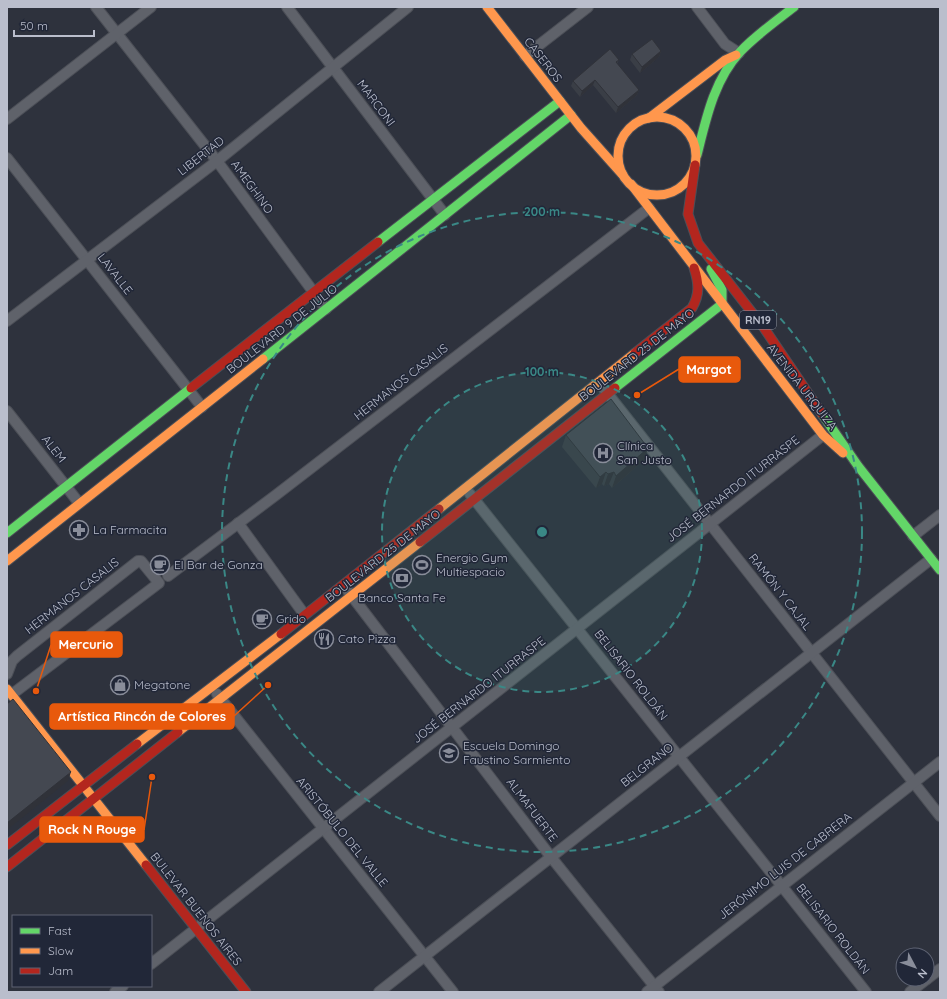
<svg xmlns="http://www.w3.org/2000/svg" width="947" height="999" font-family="Quicksand,sans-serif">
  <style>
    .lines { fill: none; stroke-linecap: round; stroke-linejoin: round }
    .street-casing { stroke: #4c4f57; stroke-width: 12 }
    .fast-casing { stroke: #4c4f57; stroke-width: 11 }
    .slow-casing { stroke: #4c4f57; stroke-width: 11 }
    .jam-casing { stroke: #4c4f57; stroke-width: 11 }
    .street { stroke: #5f626a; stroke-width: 10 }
    .fast { stroke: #63d668; stroke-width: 9 }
    .slow { stroke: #ff974d; stroke-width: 9 }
    .jam { stroke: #b3261e; stroke-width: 9 }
    .wall { fill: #3a3e46 }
    .shaded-wall { fill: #303239 }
    .building { fill: #444851; stroke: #303239 }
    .ring { fill: none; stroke: #3a8886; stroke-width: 2; stroke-dasharray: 7 5 }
    .labels { text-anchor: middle; stroke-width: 3; stroke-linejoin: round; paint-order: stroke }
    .shield { fill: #212738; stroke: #8c91a0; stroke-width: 1 }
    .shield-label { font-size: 11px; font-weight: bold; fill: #babecc }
    .street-label { font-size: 12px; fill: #babecc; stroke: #212738 }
    .poi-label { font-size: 12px; fill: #babecc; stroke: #212738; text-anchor: start }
    .centre { fill: #3a8886; stroke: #212738; stroke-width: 2 }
    .ring-label { font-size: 12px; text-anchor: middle; font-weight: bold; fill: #3a8886; stroke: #212738; stroke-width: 3; stroke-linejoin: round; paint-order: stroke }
    .leader { fill: none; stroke: #e8590c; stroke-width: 1.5 }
    .callout-dot { fill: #e8590c; stroke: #212738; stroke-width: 1.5 }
    .callout { fill: #e8590c; stroke: #e8590c; stroke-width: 1.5 }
    .callout-label { font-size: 13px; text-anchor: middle; font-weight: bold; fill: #fff }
  </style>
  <rect width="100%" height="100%" fill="#2e323d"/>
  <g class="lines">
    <defs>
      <g id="street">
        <polyline points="96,7 217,161 326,309"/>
        <polyline points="287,7 445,215"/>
        <polyline points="697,7 725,44 739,53"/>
        <polyline points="525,56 588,7"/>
        <polyline points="7,119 151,7"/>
        <polyline points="7,158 202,407"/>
        <polyline points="7,321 217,161 408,7"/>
        <polyline points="604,389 940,816"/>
        <polyline points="7,411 79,503"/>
        <polyline points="470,494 866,992"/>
        <polyline points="238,523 304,614"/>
        <polyline points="913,536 940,515"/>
        <polyline points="168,576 276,495 649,208"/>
        <polyline points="348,591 551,857 659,992"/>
        <polyline points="7,674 12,661 17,656 138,561 141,561 159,583 11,695"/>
        <polyline points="217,694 453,992"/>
        <polyline points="151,964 823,435"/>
        <polyline points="927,979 940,969"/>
        <polyline points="115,992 123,986"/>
        <polyline points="379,992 931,559"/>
        <polyline points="647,992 940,762"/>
        <polyline points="910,992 927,979"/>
      </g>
      <g id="fast">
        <path d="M 697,155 C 706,119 714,80 740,52 C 756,35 776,21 794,7"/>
        <polyline points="378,242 560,101"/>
        <polyline points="263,359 571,115"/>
        <polyline points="615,388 722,304 722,290 711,269"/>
        <polyline points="822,414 858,466 940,570"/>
        <polyline points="7,533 191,388"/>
      </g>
      <g id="slow">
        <polyline points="487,7 581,128 622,174"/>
        <circle cx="657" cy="156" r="39"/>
        <polyline points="649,118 725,60 736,55"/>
        <polyline points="631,184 823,435 843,453"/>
        <polyline points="439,509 635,353"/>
        <polyline points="7,561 263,359"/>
        <polyline points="7,689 146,865"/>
        <polyline points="178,732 420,542"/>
        <polyline points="137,744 281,634"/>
      </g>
      <g id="jam">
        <polyline points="695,165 688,214 698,243 764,328 822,414"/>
        <path d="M 635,353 L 692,308 C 700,294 699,283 694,268"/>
        <polyline points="191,388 378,242"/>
        <polyline points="420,542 615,388"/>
        <polyline points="281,634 439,509"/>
        <polyline points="7,845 137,744"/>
        <polyline points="146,865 246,992"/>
        <polyline points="7,867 178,732"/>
      </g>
    </defs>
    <use href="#street" class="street-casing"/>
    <use href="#fast" class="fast-casing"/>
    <use href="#slow" class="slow-casing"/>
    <use href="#jam" class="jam-casing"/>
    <use href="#street" class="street"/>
    <use href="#fast" class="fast"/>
    <use href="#slow" class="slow"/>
    <use href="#jam" class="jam"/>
  </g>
  <g class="wall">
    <polygon points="661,51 659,57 640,73 630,60 632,54"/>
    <polygon points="619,60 617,64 639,90 637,95 616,113 593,85 580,97 571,86 573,81"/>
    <polygon points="566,435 644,460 612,488 609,484 604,486 602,484 596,488 562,447"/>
  </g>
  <g class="shaded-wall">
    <polygon points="661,51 659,57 640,73 642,67"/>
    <polygon points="595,80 593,85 580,97 582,91"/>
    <polygon points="639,90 637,95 616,113 618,107"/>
    <polygon points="648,448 644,460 612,488 616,476"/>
    <polygon points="606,472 602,484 596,488 600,477"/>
    <polygon points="614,472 609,484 604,486 608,474"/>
    <polygon points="71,772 68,781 7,830 7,823"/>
  </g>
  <g class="building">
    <polygon points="652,39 661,51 642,67 632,54"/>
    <polygon points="610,49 619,60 616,62 639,90 618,107 595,80 582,91 573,81"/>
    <polygon points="611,399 648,448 616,476 614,472 608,474 606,472 600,477 566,435"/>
    <polygon points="13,699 71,772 7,823 7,704"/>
  </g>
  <circle cx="542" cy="532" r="160" fill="#3a8886" fill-opacity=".12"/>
  <g class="ring">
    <circle cx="542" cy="532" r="160"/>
    <circle cx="542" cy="532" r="320"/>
  </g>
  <defs>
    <symbol id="hospital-ring" viewBox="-11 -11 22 22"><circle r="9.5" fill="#212738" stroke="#898d9a" stroke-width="1.5"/><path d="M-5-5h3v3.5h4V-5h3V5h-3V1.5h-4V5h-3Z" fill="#898d9a"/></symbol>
    <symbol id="pharmacy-ring" viewBox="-11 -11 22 22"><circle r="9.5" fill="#212738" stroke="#898d9a" stroke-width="1.5"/><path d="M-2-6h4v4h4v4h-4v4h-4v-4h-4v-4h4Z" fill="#898d9a"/></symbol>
    <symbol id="cafe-ring" viewBox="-11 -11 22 22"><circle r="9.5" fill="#212738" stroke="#898d9a" stroke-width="1.5"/><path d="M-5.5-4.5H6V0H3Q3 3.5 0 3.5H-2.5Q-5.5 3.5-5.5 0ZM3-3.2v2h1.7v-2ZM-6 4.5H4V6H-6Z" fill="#898d9a"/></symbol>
    <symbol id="stadium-ring" viewBox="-11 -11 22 22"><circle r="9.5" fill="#212738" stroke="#898d9a" stroke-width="1.5"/><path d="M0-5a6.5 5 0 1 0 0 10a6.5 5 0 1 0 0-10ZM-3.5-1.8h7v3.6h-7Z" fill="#898d9a"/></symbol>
    <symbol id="bank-ring" viewBox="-11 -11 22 22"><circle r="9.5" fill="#212738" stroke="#898d9a" stroke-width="1.5"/><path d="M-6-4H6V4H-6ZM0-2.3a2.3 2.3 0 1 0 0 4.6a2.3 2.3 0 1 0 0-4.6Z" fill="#898d9a"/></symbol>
    <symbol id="restaurant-ring" viewBox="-11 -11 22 22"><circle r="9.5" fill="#212738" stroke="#898d9a" stroke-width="1.5"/><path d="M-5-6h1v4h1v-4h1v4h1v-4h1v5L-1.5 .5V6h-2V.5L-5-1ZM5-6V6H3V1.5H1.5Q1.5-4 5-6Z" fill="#898d9a"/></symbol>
    <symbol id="shop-ring" viewBox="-11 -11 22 22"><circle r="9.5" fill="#212738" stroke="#898d9a" stroke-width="1.5"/><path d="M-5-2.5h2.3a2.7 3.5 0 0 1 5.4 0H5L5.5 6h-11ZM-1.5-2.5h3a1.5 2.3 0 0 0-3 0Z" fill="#898d9a"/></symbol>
    <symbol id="school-ring" viewBox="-11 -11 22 22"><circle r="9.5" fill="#212738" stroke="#898d9a" stroke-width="1.5"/><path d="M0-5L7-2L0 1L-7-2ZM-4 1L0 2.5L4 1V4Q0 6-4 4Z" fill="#898d9a"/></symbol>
  </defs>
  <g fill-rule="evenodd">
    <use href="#hospital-ring" x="592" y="442" width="22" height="22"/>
    <use href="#pharmacy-ring" x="68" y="519" width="22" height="22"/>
    <use href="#cafe-ring" x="149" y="554" width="22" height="22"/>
    <use href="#stadium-ring" x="411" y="554" width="22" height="22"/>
    <use href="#bank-ring" x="391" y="567" width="22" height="22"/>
    <use href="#cafe-ring" x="251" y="608" width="22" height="22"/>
    <use href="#restaurant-ring" x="313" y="628" width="22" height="22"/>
    <use href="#shop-ring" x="109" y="674" width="22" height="22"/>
    <use href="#school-ring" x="438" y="742" width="22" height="22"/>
  </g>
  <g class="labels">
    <rect class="shield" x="740" y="311" width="36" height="18" rx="3"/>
    <g class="shield-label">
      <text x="758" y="324">RN19</text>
    </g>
    <g class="street-label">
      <text transform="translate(543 60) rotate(52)" y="4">CASEROS</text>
      <text transform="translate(376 103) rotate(53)" y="4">MARCONI</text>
      <text transform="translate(201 156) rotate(-38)" y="4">LIBERTAD</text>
      <text transform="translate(252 187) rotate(54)" y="4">AMEGHINO</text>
      <text transform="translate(115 274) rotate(52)" y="4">LAVALLE</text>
      <text transform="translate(282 329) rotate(-38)" y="4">BOULEVARD 9 DE JULIO</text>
      <text transform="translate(637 355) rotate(-38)" y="4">BOULEVARD 25 DE MAYO</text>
      <text transform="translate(401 382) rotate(-38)" y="4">HERMANOS CASALIS</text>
      <text transform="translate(802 387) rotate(52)" y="4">AVENIDA URQUIZA</text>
      <text transform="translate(54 449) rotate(52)" y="4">ALEM</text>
      <text transform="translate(733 489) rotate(-38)" y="4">JOSÉ BERNARDO ITURRASPE</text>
      <text transform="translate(383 556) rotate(-38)" y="4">BOULEVARD 25 DE MAYO</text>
      <text transform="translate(780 592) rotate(52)" y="4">RAMÓN Y CAJAL</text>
      <text transform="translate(72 596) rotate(-38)" y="4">HERMANOS CASALIS</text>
      <text transform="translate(631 675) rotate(52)" y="4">BELISARIO ROLDÁN</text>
      <text transform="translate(479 690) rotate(-38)" y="4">JOSÉ BERNARDO ITURRASPE</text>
      <text transform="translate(647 765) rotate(-38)" y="4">BELGRANO</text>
      <text transform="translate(532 810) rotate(53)" y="4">ALMAFUERTE</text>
      <text transform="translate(342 832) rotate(51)" y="4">ARISTÓBULO DEL VALLE</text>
      <text transform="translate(785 866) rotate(-38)" y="4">JERÓNIMO LUIS DE CABRERA</text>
      <text transform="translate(196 909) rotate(52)" y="4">BULEVAR BUENOS AIRES</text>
      <text transform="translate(833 929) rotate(52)" y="4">BELISARIO ROLDÁN</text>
    </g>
    <g class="poi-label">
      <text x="617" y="450">Clínica<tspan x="617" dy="14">San Justo</tspan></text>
      <text x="93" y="534">La Farmacita</text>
      <text x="436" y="562">Energio Gym<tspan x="436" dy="14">Multiespacio</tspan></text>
      <text x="174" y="569">El Bar de Gonza</text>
      <text x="402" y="602" text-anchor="middle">Banco Santa Fe</text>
      <text x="276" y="623">Grido</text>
      <text x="338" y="643">Cato Pizza</text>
      <text x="134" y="689">Megatone</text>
      <text x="463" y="750">Escuela Domingo<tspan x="463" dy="14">Faustino Sarmiento</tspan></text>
    </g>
  </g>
  <circle cx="542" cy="532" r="6" class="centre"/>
  <g class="ring-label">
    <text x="542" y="216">200 m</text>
    <text x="542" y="376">100 m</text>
  </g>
  <path class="leader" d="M637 395L679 369M36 691L51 645M268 685L234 716M152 777L144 830"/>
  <g class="callout-dot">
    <circle cx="637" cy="395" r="4"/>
    <circle cx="36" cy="691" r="4"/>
    <circle cx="268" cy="685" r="4"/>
    <circle cx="152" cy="777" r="4"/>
  </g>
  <g class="callout">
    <rect x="679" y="357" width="61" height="25" rx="4"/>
    <rect x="51" y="632" width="71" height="25" rx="4"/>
    <rect x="50" y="704" width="184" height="25" rx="4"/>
    <rect x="40" y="817" width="104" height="25" rx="4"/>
  </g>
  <g class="callout-label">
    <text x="709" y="374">Margot</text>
    <text x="86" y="649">Mercurio</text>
    <text x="142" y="721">Artística Rincón de Colores</text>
    <text x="92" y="834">Rock N Rouge</text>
  </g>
  <rect width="947" height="999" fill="none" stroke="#babecc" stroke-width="16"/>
  <rect x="12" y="915" width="140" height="72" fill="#212738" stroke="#5e6373"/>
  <rect x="20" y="928" width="20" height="6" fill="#63d668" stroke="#5e6373"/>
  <text x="48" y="935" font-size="12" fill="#babecc">Fast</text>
  <rect x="20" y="948" width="20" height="6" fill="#ff974d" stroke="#5e6373"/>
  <text x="48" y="955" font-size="12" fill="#babecc">Slow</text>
  <rect x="20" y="968" width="20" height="6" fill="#b3261e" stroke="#5e6373"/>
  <text x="48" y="975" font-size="12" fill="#babecc">Jam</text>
  <g transform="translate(915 967) rotate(131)"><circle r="19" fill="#212738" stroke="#5e6373"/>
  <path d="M0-3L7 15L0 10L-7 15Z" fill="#898d9a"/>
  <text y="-6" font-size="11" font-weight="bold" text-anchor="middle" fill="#babecc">N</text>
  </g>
  <path d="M14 30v6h80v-6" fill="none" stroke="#babecc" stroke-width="2"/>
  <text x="20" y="30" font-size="12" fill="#babecc" stroke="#212738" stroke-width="3" paint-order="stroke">50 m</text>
</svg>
